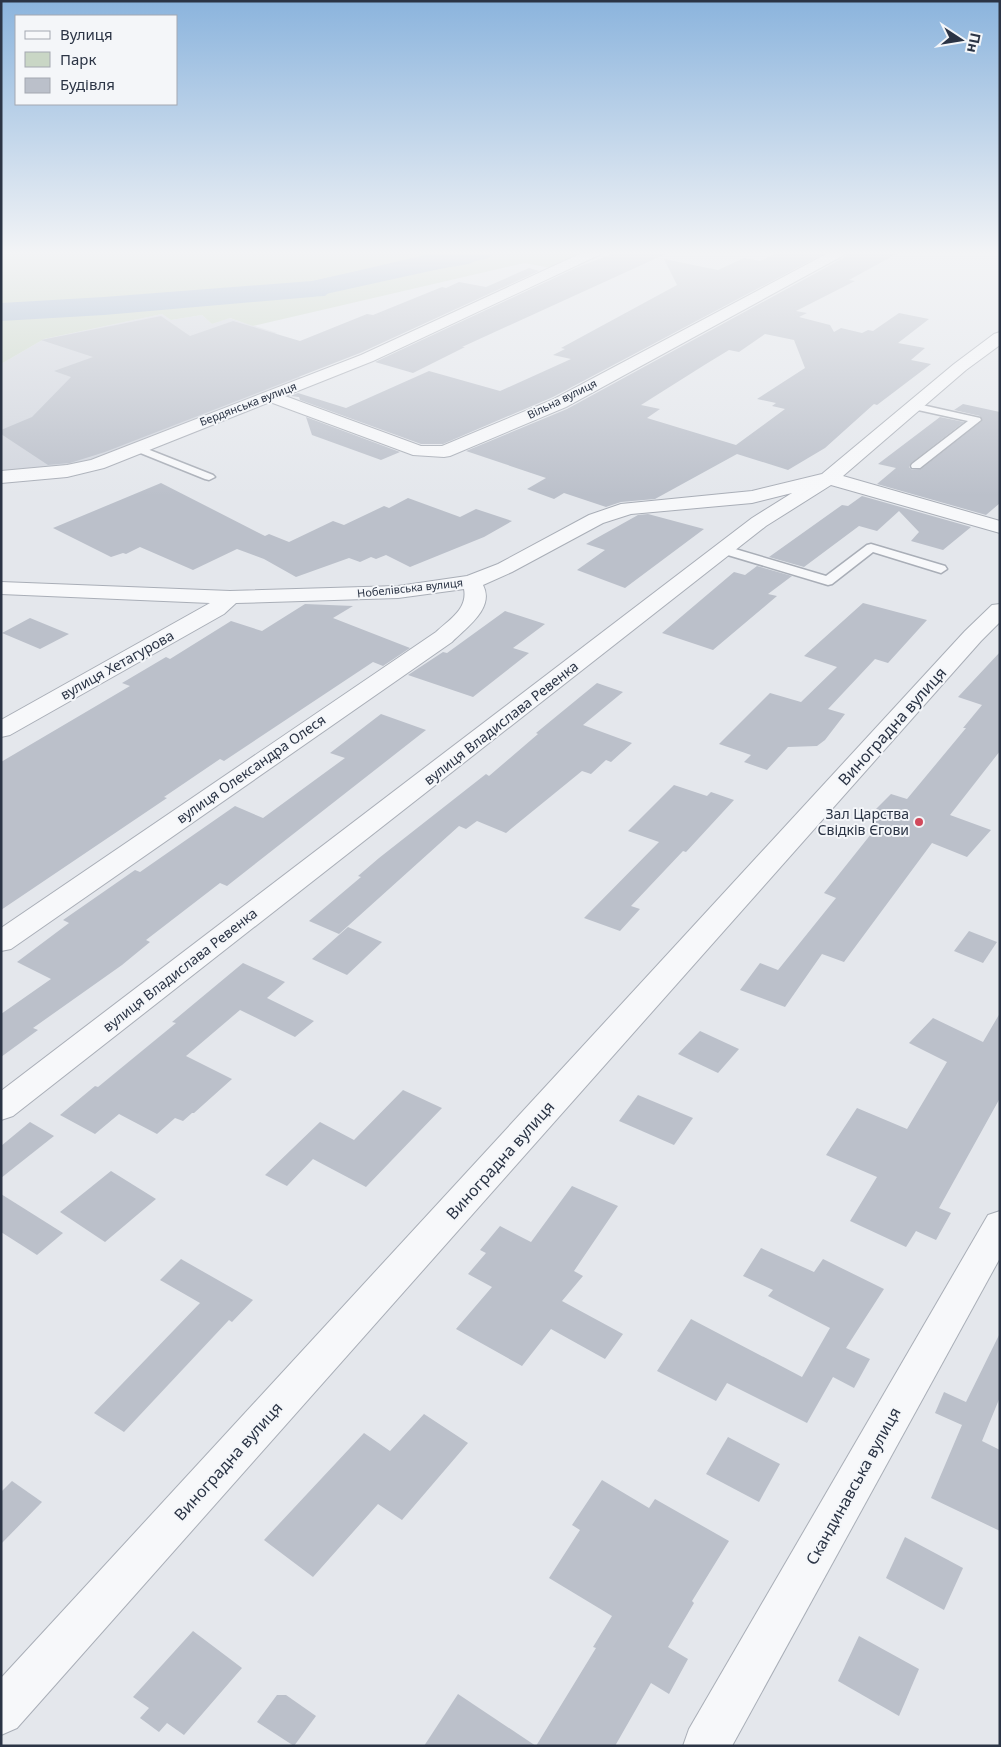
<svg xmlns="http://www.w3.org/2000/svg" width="1001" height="1747" font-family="'Noto Sans',sans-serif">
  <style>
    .built { fill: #d2d6de }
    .green { fill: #c9d6c5 }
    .water { fill: #9fb4cc }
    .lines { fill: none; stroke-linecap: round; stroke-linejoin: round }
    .river { fill: #9fb4cc; fill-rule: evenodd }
    .building { fill: #bbc0ca; fill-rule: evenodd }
    .service-casing { stroke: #a9aeb7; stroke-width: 3 }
    .minor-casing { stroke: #a9aeb7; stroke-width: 2 }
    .service { fill: #f7f8fa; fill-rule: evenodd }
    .minor { fill: #f7f8fa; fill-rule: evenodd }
    .poi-dot { fill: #d1495b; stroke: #f4f6f9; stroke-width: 2 }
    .labels { text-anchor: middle; stroke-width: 4; stroke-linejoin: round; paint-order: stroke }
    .far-street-label { font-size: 11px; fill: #2b3445; stroke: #f4f6f9 }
    .street-label { font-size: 14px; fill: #2b3445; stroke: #f4f6f9 }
    .poi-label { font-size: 14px; fill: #2b3445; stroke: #f4f6f9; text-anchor: end }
    .near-street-label { font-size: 16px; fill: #2b3445; stroke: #f4f6f9 }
  </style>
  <rect width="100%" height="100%" fill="#e4e7ec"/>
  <polygon class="built" points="162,314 171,320 202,315 212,324 229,318 277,333 225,354 307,379 95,462 1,474 1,364 44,339"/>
  <polygon class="green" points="1,252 594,252 557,269 524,263 253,326 230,318 212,324 202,315 171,320 162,314 44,339 1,364"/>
  <polygon class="water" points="438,252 490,252 469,264 391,277 330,291 325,296 262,299 292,286"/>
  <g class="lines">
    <polygon class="river" points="446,252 493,252 489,258 312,297 104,315 1,321 1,303 104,297 312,281"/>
  </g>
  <g class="building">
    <polygon points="617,252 670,252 462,347 465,347 413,373 375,362 578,267"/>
    <polygon points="779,252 827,252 553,397 443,444 421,444 300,400 299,397 290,396 298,393 346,408 429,371 500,391 571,359 553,355 565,349 561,348 677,285 664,259 718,270 744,258 760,261"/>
    <path d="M 848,252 L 900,252 L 849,280 L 855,281 L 796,311 L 807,313 L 799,317 L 830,325 L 834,332 L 841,328 L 862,333 L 868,330 L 873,331 L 899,313 L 929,319 L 898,343 L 925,348 L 911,360 L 931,364 L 877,405 L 874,404 L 825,448 L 788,470 L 737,454 L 655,499 L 621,502 L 606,507 L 564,493 L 554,499 L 527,489 L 546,478 L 466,451 L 567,409 L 845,257 ZM 765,334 L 794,340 L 805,368 L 757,399 L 776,403 L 772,406 L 785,409 L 736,445 L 647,418 L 660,409 L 641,405 L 706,364 L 729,350 L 739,352 Z"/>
    <polygon points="529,268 539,271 360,353 105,452 70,463 48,465 1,434 1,430 32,417 71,377 54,371 93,357 41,340 161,316 190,336 233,321 300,341 367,314 373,315 442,287 446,288 459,282 486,287"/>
    <polygon points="963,404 1000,412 1000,503 986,515 877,484 896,468 878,464 940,417 964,422 911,463 909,467 912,470 921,469 982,421 980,416 954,410"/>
    <polygon points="306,417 400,452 381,460 312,435"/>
    <polygon points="161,483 265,536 269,534 289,542 333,521 344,525 384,506 389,508 408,498 460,517 476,509 512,521 484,537 410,567 386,555 376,559 371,557 360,562 349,558 296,577 264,559 237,549 193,570 140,547 126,554 123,553 111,557 53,528"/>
    <polygon points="862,496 971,527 943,550 911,541 919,532 899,511 877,531 859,526 804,567 769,557 842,505 848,506"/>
    <polygon points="648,514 704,529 625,588 577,570 605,550 586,544 638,515"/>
    <polygon points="757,566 792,576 768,594 777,596 713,650 662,633 734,572 745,575"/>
    <polygon points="863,603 927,620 888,663 875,659 828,709 845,714 825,740 817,746 788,747 767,770 744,762 751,755 719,744 770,693 801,702 837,667 804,656"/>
    <polygon points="305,604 353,606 333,618 410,648 383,666 373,662 224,761 220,759 164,797 167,798 1,910 1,762 130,686 122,683 166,657 170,659 231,621 262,631"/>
    <polygon points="505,611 545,624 513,648 529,653 473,697 408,675 443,652 447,653"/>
    <polygon points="30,618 69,634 40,649 2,633"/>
    <polygon points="1000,652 1000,751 950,815 991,830 967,857 932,843 844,962 822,954 785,1007 740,990 760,963 778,970 836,898 824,893 879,824 866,819 891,794 907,799 966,728 963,728 982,705 958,697"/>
    <polygon points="597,683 623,692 583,725 632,743 611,762 606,760 591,774 582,771 506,833 477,821 466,829 459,826 339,934 309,921 361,877 358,876 379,858 486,774 489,776 538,734 536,733"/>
    <polygon points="381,714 426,730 227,886 220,883 146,940 150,942 122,965 33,1028 38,1030 1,1057 1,1014 51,979 17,962 69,923 63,920 135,870 140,872 235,806 263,818 345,758 330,753"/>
    <polygon points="674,785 707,796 711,792 734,800 686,852 683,851 631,906 640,909 620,931 584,918 659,842 628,831"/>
    <polygon points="348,927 382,942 347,975 312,959"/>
    <polygon points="969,931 997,942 983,963 954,951"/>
    <polygon points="243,963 285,982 267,998 314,1021 295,1037 240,1010 186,1056 232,1079 194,1113 192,1113 183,1121 175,1118 157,1134 119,1114 95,1134 60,1115 95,1086 98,1087 176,1023 172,1022"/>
    <polygon points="1000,1013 1000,1098 939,1208 951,1213 936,1240 916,1231 906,1247 850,1221 877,1177 826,1155 857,1108 907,1129 947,1062 909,1043 933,1018 983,1042"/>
    <polygon points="700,1031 739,1049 718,1073 678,1054"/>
    <polygon points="403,1090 442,1108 366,1187 313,1159 287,1186 265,1175 320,1122 354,1140"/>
    <polygon points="638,1095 693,1118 674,1145 619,1121"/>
    <polygon points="30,1122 54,1136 1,1178 1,1146"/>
    <polygon points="111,1171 156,1199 105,1242 60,1212"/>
    <polygon points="572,1186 618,1206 574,1271 583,1276 562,1301 623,1334 605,1359 551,1329 522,1366 456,1329 492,1287 468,1274 486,1253 480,1250 500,1226 531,1242"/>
    <polygon points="1,1194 63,1233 37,1255 1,1232"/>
    <polygon points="761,1248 814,1272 823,1259 884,1289 846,1348 870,1359 854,1388 833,1377 807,1423 727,1383 716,1401 657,1371 691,1319 802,1377 830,1328 768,1296 773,1290 743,1276"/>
    <polygon points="181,1259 253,1300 232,1322 229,1320 124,1432 94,1413 200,1303 160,1280"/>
    <polygon points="1000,1333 1000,1397 982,1441 1000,1450 1000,1531 931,1498 962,1425 935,1413 944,1392 966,1402"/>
    <polygon points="424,1414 468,1443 402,1520 378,1504 313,1577 264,1540 364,1433 390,1451"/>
    <polygon points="728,1437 780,1464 759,1502 706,1474"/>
    <polygon points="602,1480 649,1508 655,1499 729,1541 692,1601 694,1603 668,1647 688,1659 669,1694 651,1683 615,1746 536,1746 596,1648 593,1647 612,1616 549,1578 580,1530 572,1525"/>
    <polygon points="12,1481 42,1502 1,1544 1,1492"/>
    <polygon points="905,1537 963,1568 944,1610 886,1578"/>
    <polygon points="193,1631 242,1668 184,1735 167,1723 159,1732 140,1718 149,1708 133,1697"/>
    <polygon points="859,1636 919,1669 899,1716 838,1681"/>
    <polygon points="458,1694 536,1746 424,1746"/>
    <polygon points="277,1695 286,1695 316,1716 294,1746 257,1722"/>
  </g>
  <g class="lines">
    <defs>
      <g id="service">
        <polygon points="913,403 980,418 981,420 920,468 912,468 911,466 912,464 968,421 909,408 909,404"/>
        <polygon points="137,445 213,475 215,477 209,480 205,479 133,450 132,448 133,446"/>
        <polygon points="871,544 945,566 947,569 941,573 873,552 832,584 828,585 721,553 719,550 725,546 826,576 867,545"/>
      </g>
      <g id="minor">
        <polygon points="584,252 601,252 599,255 373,361 285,396 421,446 442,446 554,399 830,252 846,252 844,255 566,407 450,456 444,457 413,455 270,402 104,468 67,477 1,483 1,471 67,465 91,460 361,355"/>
        <path d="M 1000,332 L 1000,345 L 966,370 L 843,476 L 1000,521 L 1000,533 L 831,485 L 766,526 L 13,1116 L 1,1120 L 1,1091 L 752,518 L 792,493 L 752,503 L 631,514 L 603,523 L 512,572 L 483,585 C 495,608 467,627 452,642 L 11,949 L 1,951 L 1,928 L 436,632 C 449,620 468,609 464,589 L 398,598 L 236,603 L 224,614 L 10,735 L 1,737 L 1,720 L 210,603 L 1,594 L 1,582 L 230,591 L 398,586 L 467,576 L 498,564 L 589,515 L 621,504 L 752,491 L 822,474 L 954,364 L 994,334 Z"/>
        <polygon points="1000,604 1000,622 981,641 17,1728 1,1735 1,1678 965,631 992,605"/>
        <polygon points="1000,1211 1000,1258 732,1746 683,1746 689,1729 988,1215"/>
      </g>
    </defs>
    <use href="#service" class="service-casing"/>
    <use href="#minor" class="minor-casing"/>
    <use href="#service" class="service"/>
    <use href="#minor" class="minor"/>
  </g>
  <linearGradient id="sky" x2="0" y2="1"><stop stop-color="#8bb4dd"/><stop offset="0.51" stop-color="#f3f4f6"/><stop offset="1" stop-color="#f3f4f6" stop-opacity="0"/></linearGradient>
  <rect width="1001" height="496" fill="url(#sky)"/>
  <circle class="poi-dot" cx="919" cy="822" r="5"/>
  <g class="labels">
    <g class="far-street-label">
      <text transform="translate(562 399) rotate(-26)" y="4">Вільна вулиця</text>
      <text transform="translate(248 404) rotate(-21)" y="4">Бердянська вулиця</text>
      <text transform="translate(410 588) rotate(-6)" y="4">Нобелівська вулиця</text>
    </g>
    <g class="street-label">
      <text transform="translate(117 665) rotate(-29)" y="5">вулиця Хетагурова</text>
      <text transform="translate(501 723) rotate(-38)" y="5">вулиця Владислава Ревенка</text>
      <text transform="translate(251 769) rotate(-35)" y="5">вулиця Олександра Олеся</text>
      <text transform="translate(180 970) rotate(-38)" y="5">вулиця Владислава Ревенка</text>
    </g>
    <g class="poi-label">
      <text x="909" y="819">Зал Царства<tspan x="909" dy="16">Свідків Єгови</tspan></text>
    </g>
    <g class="near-street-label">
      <text transform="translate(892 726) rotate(-48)" y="6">Виноградна вулиця</text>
      <text transform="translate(500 1160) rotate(-48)" y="6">Виноградна вулиця</text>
      <text transform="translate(228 1461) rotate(-48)" y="6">Виноградна вулиця</text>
      <text transform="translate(853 1486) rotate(-61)" y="6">Скандинавська вулиця</text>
    </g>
  </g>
  <rect width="1001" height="1747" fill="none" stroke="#2b3445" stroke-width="5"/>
  <rect x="15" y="15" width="162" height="90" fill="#f4f6f9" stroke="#a4a8b1"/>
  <rect x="25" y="31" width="25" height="8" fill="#f7f8fa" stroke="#a4a8b1"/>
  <text x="60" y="40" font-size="15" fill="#2b3445">Вулиця</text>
  <rect x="25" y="52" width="25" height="15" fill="#c9d6c5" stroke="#a4a8b1"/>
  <text x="60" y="65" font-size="15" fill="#2b3445">Парк</text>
  <rect x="25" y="78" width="25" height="15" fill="#bbc0ca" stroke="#a4a8b1"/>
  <text x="60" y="90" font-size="15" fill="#2b3445">Будівля</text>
  <g transform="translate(961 40) rotate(102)" stroke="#f4f6f9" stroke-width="4" paint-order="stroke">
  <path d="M0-4L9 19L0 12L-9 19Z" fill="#2b3445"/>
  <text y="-8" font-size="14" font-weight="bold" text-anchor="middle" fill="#2b3445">Пн</text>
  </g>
</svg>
